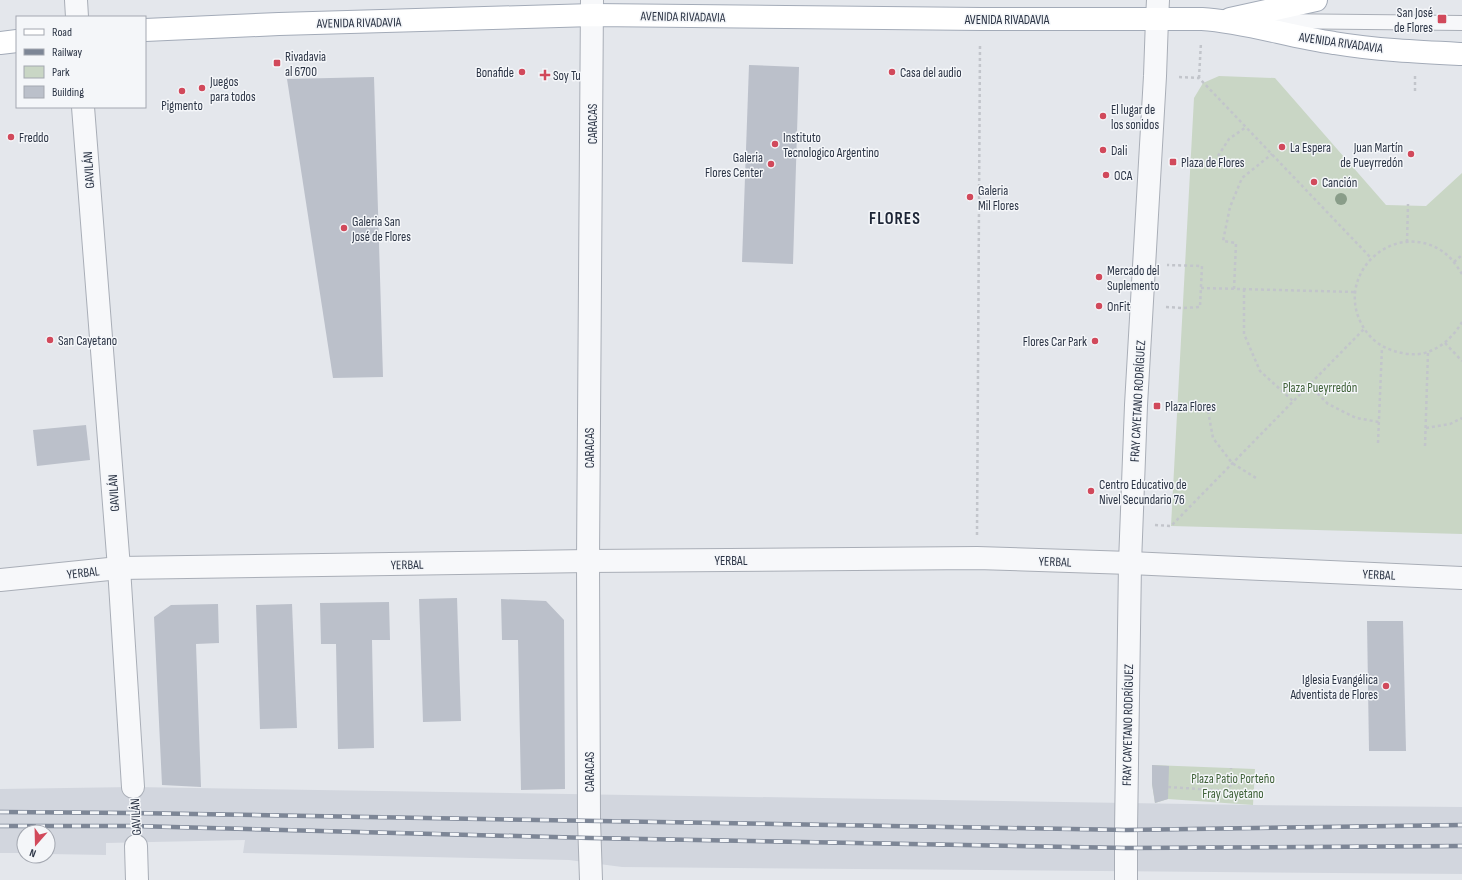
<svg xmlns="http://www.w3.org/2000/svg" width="1462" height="880" font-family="'Sofia Sans Condensed',sans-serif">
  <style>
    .built { fill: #d2d6de }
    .green { fill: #c9d6c5 }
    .building { fill: #bbc0ca }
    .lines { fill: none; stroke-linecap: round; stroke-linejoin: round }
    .service-casing { stroke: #a9aeb7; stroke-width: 16 }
    .minor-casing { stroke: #a9aeb7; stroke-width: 24 }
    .tertiary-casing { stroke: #a9aeb7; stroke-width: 24 }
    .primary-casing { stroke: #a3abb8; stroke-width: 24 }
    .path { stroke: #c2c5cb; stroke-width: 2.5; stroke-dasharray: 3 3; stroke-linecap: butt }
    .service { stroke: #f7f8fa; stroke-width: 14 }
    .minor { stroke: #f7f8fa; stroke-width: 22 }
    .tertiary { stroke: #f7f8fa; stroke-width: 22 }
    .primary { stroke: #fff; stroke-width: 22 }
    .rail-casing { stroke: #7d8696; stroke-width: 4.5 }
    .rail { stroke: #f4f6f9; stroke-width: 3; stroke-dasharray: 9; stroke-linecap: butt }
    .tree { fill: #899d89 }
    .poi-dot { fill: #d1495b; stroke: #f4f6f9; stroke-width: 1.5 }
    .labels { text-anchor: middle; stroke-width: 3; stroke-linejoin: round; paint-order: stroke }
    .poi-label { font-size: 13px; fill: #2b3445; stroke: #f4f6f9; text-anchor: start }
    .street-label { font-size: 13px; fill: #2b3445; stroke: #f4f6f9 }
    .park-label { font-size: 13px; fill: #3f6138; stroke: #f4f6f9 }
    .district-label { font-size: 17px; font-weight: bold; letter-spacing: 1px; fill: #1d2536; stroke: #f4f6f9 }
  </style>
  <rect width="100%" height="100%" fill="#e4e7ec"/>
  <polygon class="built" points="133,787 1253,805 1462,807 1462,874 622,867 569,860 243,853 245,840 106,843 106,855 48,854 48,832 24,832 24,853 0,853 0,789"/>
  <g class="green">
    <polygon points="1219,76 1275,78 1386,205 1426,206 1462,173 1462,534 1171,526 1194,98 1203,83"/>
    <polygon points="1152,765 1255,769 1253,805 1168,799 1155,803 1152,784"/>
  </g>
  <g class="building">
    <polygon points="749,65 799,67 793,264 742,262"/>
    <polygon points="374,77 383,377 333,378 287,79"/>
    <polygon points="86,425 90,460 37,466 33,430"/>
    <polygon points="457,598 461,721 423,722 419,599"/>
    <polygon points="501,599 546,601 564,620 565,789 521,790 518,640 502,640"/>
    <polygon points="389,602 390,640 372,640 374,748 338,749 336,644 321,644 320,603"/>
    <polygon points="218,604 219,643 196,644 201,787 162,785 154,617 171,605"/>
    <polygon points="292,604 297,728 260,729 256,605"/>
    <polygon points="1367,621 1403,621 1406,751 1369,751"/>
    <polygon points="1152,765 1169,766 1168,799 1155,803 1152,784"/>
  </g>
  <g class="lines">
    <defs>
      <polyline id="service" points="1262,21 1462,23"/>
      <g id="minor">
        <polyline points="76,0 77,17"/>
        <polyline points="1157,19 1158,0"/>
        <polyline points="83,107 119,568 133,787"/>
        <polyline points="0,580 119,568 588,561 977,558 1130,563 1462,578"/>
        <polyline points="136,846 137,880"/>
        <polyline points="591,880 589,820 588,561 592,0"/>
      </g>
      <polyline id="tertiary" points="1126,880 1126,830 1130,563 1136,405 1155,76 1157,19"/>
      <g id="primary">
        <polyline points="1230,19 1316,0"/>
        <path d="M 145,30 L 279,24 L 593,15 L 981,19 L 1202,19 C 1247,22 1290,37 1334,43 C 1376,50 1420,52 1462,54"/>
        <polyline points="0,43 17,41"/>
      </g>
    </defs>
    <use href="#service" class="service-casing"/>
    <use href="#minor" class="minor-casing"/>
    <use href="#tertiary" class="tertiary-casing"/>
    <use href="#primary" class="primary-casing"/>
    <g class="path">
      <polyline points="1415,76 1415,92"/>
      <polyline points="1179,77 1199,78 1371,258"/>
      <polyline points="1199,78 1201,42"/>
      <polyline points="1218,156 1229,139 1246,127"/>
      <polyline points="1407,242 1408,204"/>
      <polyline points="1454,262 1462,255"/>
      <path d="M 1462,274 C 1457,266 1451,257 1442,251 C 1395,220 1337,271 1360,321 C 1370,342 1386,351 1408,354 C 1431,357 1451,341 1462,322"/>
      <polyline points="1201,288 1355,292"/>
      <polyline points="1234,289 1236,243 1223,241 1230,207 1242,178 1272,154"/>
      <polyline points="1244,289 1244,334 1260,371 1293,401"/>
      <polyline points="1166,307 1183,308 1200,307 1202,266 1167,265"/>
      <polyline points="1445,343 1462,361"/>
      <polyline points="1309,385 1328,404 1356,418 1379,422"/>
      <polyline points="1208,411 1213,438 1232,463 1256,478"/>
      <polyline points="1426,428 1450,424 1462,418"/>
      <polyline points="1378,443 1382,347"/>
      <polyline points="1425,446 1428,352"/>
      <polyline points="1155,525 1171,526 1364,329"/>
      <polyline points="977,535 980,44"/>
      <polyline points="1168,787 1230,791 1231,768"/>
      <polyline points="133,810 135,823"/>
    </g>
    <use href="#service" class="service"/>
    <use href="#minor" class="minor"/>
    <use href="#tertiary" class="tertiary"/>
    <use href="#primary" class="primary"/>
    <defs>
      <g id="rail">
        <polyline points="0,812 133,813 1126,830 1462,825"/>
        <polyline points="0,826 135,826 590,838 1126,848 1462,846"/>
      </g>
    </defs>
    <use href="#rail" class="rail-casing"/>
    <use href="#rail" class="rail"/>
  </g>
  <circle class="tree" cx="1341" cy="199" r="6"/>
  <g class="poi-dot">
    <rect x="1437" y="14" width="10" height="10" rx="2"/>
    <rect x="273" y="59" width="8" height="8" rx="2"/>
    <circle cx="522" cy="72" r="4"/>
    <circle cx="892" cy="72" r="4"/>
    <path d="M543 69h4v4h4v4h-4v4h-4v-4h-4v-4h4z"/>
    <circle cx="202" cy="88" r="4"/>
    <circle cx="182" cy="91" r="4"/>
    <circle cx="1103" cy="116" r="4"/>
    <circle cx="11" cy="137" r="4"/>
    <circle cx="775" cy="144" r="4"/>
    <circle cx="1282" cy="147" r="4"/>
    <circle cx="1103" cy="150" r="4"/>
    <circle cx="1411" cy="154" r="4"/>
    <rect x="1169" y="158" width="8" height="8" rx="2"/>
    <circle cx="771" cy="164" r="4"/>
    <circle cx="1106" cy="175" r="4"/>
    <circle cx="1314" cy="182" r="4"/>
    <circle cx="970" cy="197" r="4"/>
    <circle cx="344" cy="228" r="4"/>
    <circle cx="1099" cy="277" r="4"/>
    <circle cx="1099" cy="306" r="4"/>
    <circle cx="50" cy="340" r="4"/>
    <circle cx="1095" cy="341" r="4"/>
    <rect x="1153" y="402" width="8" height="8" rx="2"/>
    <circle cx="1091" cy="491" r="4"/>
    <circle cx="1386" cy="686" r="4"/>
  </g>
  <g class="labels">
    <g class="poi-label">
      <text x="1433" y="17" text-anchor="end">San José<tspan x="1433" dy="15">de Flores</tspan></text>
      <text x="285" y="61">Rivadavia<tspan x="285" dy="15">al 6700</tspan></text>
      <text x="514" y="77" text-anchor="end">Bonafide</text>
      <text x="900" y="77">Casa del audio</text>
      <text x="553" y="80">Soy Tu</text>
      <text x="210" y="86">Juegos<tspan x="210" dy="15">para todos</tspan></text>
      <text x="182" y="110" text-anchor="middle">Pigmento</text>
      <text x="1111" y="114">El lugar de<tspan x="1111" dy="15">los sonidos</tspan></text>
      <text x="19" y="142">Freddo</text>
      <text x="783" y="142">Instituto<tspan x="783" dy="15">Tecnologico Argentino</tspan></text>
      <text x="1290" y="152">La Espera</text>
      <text x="1403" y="152" text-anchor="end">Juan Martín<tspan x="1403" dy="15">de Pueyrredón</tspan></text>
      <text x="1111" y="155">Dali</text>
      <text x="763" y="162" text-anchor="end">Galeria<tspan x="763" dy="15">Flores Center</tspan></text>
      <text x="1181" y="167">Plaza de Flores</text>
      <text x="1114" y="180">OCA</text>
      <text x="1322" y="187">Canción</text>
      <text x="978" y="195">Galeria<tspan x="978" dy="15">Mil Flores</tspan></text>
      <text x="352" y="226">Galeria San<tspan x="352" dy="15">José de Flores</tspan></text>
      <text x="1107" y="275">Mercado del<tspan x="1107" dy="15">Suplemento</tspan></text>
      <text x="1107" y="311">OnFit</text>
      <text x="58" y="345">San Cayetano</text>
      <text x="1087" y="346" text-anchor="end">Flores Car Park</text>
      <text x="1165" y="411">Plaza Flores</text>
      <text x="1099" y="489">Centro Educativo de<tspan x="1099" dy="15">Nivel Secundario 76</tspan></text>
      <text x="1378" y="684" text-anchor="end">Iglesia Evangélica<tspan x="1378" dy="15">Adventista de Flores</tspan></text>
    </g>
    <g class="street-label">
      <text transform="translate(683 16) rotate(1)" y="5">AVENIDA RIVADAVIA</text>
      <text x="1007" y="24">AVENIDA RIVADAVIA</text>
      <text transform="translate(359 22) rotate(-1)" y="5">AVENIDA RIVADAVIA</text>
      <text transform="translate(1341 42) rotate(8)" y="5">AVENIDA RIVADAVIA</text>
      <text transform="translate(592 124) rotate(-90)" y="5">CARACAS</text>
      <text transform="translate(88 170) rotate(-94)" y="5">GAVILÁN</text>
      <text transform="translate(1137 401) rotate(-87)" y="5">FRAY CAYETANO RODRÍGUEZ</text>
      <text transform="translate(589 448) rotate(-90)" y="5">CARACAS</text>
      <text transform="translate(113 493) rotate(-94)" y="5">GAVILÁN</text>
      <text x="731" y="565">YERBAL</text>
      <text transform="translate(1055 561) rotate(2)" y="5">YERBAL</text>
      <text transform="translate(407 564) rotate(-1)" y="5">YERBAL</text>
      <text transform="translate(83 572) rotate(-6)" y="5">YERBAL</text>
      <text transform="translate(1379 574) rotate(3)" y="5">YERBAL</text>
      <text transform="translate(1127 725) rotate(-89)" y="5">FRAY CAYETANO RODRÍGUEZ</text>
      <text transform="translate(589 772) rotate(-90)" y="5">CARACAS</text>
      <text transform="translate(135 817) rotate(-93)" y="5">GAVILÁN</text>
    </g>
    <g class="park-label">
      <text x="1320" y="392">Plaza Pueyrredón</text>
      <text x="1233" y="783">Plaza Patio Porteño<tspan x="1233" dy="15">Fray Cayetano</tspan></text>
    </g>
    <g class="district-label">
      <text x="895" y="224">FLORES</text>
    </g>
  </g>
  <rect x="16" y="16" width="130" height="92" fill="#f4f6f9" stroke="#a4a8b1"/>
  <rect x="24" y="29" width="20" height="6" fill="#ffffff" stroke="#a4a8b1"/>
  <text x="52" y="36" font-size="12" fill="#2b3445">Road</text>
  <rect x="24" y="49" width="20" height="6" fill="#7d8696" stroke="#a4a8b1"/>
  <text x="52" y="56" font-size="12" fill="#2b3445">Railway</text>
  <rect x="24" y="66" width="20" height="12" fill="#c9d6c5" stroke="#a4a8b1"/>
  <text x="52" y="76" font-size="12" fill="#2b3445">Park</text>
  <rect x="24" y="86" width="20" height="12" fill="#bbc0ca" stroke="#a4a8b1"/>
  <text x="52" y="96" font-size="12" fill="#2b3445">Building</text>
  <g transform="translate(36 844) rotate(200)"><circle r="19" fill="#f4f6f9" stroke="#a4a8b1"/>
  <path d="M0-3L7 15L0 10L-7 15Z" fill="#d1495b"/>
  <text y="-6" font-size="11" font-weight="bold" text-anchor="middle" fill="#2b3445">N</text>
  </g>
</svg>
